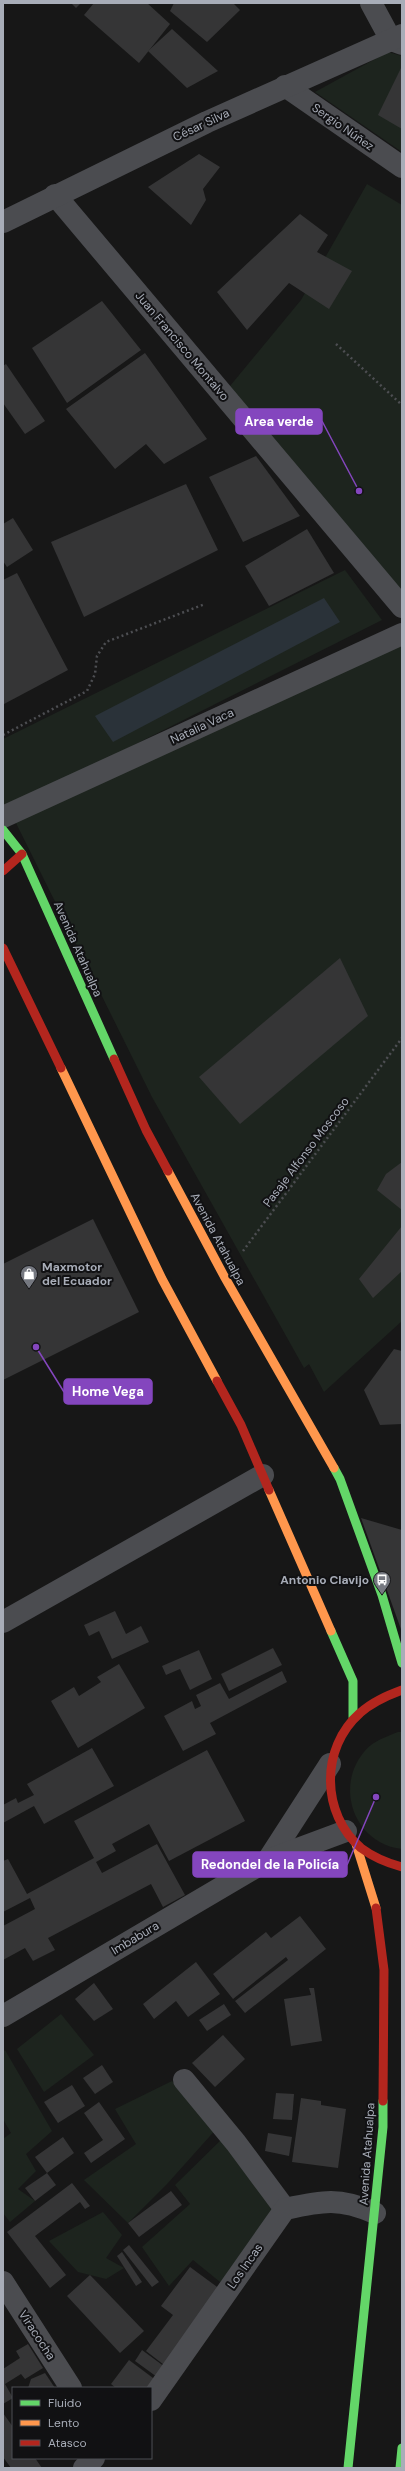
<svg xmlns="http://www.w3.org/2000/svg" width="405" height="2471" font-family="'DM Sans',sans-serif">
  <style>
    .green { fill: #1d241e }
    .water { fill: #2a3239 }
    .building { fill: #353536 }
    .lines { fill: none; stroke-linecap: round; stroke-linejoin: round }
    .path { stroke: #4d4e52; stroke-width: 2.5; stroke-dasharray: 2 3; stroke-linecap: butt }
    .street { stroke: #4b4c50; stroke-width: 22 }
    .fast { stroke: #63d668; stroke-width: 9 }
    .slow { stroke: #ff974d; stroke-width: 9 }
    .jam { stroke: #b3261e; stroke-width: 9 }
    .labels { text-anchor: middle; stroke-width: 4; stroke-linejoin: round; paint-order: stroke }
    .street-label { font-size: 12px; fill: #a8adb8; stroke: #111113 }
    .poi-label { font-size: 12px; font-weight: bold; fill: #a8adb8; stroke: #111113; text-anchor: start }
    .leader { fill: none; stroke: #8446be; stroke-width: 1.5 }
    .callout-dot { fill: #8446be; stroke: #111113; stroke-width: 1.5 }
    .callout { fill: #8446be; stroke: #8446be; stroke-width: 1.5 }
    .callout-label { font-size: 13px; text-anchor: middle; font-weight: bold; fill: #fff }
  </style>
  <rect width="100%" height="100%" fill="#171717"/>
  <g class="green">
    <polygon points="388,52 402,56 402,152 315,92"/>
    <polygon points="367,184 402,205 402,595 230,386 301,300"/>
    <polygon points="345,570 382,620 3,811 3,739"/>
    <polygon points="402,642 402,1321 324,1392 309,1364 304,1368 152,1097 14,819"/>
    <path d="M 398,1732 L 402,1732 L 402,1849 C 355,1844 334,1788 364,1752 C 372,1741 386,1737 398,1732 Z"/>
    <polygon points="61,2014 94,2055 44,2092 17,2049"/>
    <polygon points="5,2050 52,2131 26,2154 36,2171 18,2189 35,2201 10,2222 3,2213 3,2139 11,2133 3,2119 3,2052"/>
    <polygon points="172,2081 218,2127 167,2184 128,2223 84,2180 136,2144 115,2109"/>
    <polygon points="225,2136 281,2197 225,2286 193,2260 169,2286 142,2247 190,2204 175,2185"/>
    <polygon points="103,2212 122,2235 106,2258 124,2268 106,2279 78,2272 49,2241"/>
  </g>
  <polygon class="water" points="324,598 340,622 113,742 95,716"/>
  <g class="building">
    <polygon points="71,3 81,3 76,8"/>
    <polygon points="94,3 147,3 170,24 139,63 84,15"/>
    <polygon points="174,3 233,3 240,10 207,42 170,11"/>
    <polygon points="172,29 218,71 187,88 148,51"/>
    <polygon points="402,66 402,129 378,115"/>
    <polygon points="199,154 220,167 203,189 206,200 191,225 148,187"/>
    <polygon points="300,214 328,235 317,252 352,271 329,309 289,283 247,330 217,292"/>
    <polygon points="102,301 141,350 67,403 32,348"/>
    <polygon points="145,353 207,439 164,464 146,444 115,469 66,409"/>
    <polygon points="6,364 45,421 25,434 3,403 3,366"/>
    <polygon points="256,456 300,516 243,542 209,477"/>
    <polygon points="186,484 218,550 84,617 51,542"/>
    <polygon points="13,518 33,550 7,567 3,561 3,524"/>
    <polygon points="307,529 334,573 269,606 245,566"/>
    <polygon points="17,573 68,670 4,704 3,580"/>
    <polygon points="340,958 368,1016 240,1124 199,1077"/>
    <polygon points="402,1162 402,1210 377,1190 386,1174"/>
    <polygon points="93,1219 139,1312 3,1380 3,1264"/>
    <polygon points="402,1226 402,1271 373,1298 359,1279"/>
    <polygon points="394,1349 402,1351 402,1424 380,1425 364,1390"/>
    <polygon points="361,1518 402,1530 402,1632"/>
    <polygon points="115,1611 126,1634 141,1626 149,1642 112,1659 99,1631 89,1636 84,1625"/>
    <polygon points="273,1648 282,1665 229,1691 221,1674"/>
    <polygon points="199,1650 212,1679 190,1690 180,1669 166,1675 162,1666"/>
    <polygon points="119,1664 145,1708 78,1748 51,1701 74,1687 79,1696 101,1682 97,1677"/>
    <polygon points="282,1671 287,1682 210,1723 216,1734 183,1751 164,1716 192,1701 195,1709 201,1706 196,1695 220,1683 229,1699"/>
    <polygon points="92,1748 114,1786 44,1824 34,1806 3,1823 3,1805 16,1798 18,1803 34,1795 27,1784"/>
    <polygon points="207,1750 245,1821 169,1861 149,1824 112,1844 116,1851 96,1862 102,1873 157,1844 185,1895 163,1907 151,1884 48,1938 55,1950 33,1961 25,1948 3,1960 3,1926 35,1909 30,1898 3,1912 3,1861 8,1859 27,1894 94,1858 74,1821"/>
    <polygon points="300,1916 326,1949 245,2013 235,2001 288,1960 286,1957 233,1999 213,1974 266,1932 271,1938"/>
    <polygon points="196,1962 220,1994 188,2017 176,2001 154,2019 143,2004"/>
    <polygon points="94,1983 113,2009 94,2021 75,1999"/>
    <polygon points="309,1988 314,1988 322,2041 291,2046 284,1999 311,1995"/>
    <polygon points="224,2004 231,2015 207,2031 199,2020"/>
    <polygon points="223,2035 245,2059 215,2087 192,2063"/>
    <polygon points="102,2065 113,2082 95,2094 83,2078"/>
    <polygon points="72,2085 85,2106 58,2123 44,2102"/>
    <polygon points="276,2093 294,2094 292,2120 273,2119"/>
    <polygon points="301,2098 321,2101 321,2105 346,2109 338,2168 292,2162"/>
    <polygon points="99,2102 125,2139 91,2163 84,2153 103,2140 84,2113"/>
    <polygon points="268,2133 292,2137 289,2156 265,2151"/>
    <polygon points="63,2137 74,2153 47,2173 35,2157"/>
    <polygon points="47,2173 56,2185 35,2201 25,2188"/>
    <polygon points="72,2183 90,2206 85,2209 80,2202 35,2236 66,2275 50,2288 7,2232"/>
    <polygon points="171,2191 182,2205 139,2237 128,2223"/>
    <polygon points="129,2245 159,2282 152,2287 123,2250"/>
    <polygon points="122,2252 142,2282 136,2286 117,2256"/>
    <polygon points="190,2267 224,2292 168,2368 146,2351 173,2315 161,2306"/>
    <polygon points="90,2275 144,2331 120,2353 67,2296"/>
    <polygon points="28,2344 43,2368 25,2379 21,2374 5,2384 13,2398 3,2404 3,2369 20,2358 16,2351"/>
    <polygon points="142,2350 165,2367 157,2377 135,2361"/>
    <polygon points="129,2360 157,2381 151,2388 116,2388 111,2384"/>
    <polygon points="45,2373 55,2388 28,2388 31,2379"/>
    <polygon points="3,2413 13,2427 13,2458 35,2458 42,2468 11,2468 3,2457"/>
  </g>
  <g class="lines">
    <g class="path">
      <polyline points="336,344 402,405"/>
      <polyline points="3,735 87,691 95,674 97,656 106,642 205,604"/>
      <polyline points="243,1251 402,1038"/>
    </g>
    <g class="street">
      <polyline points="371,3 391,40 402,44"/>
      <polyline points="285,86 402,167"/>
      <polyline points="55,195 402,607"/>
      <polyline points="3,222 207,122 402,35"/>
      <polyline points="3,817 402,634"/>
      <polyline points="3,1622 263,1475"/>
      <polyline points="268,1860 330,1764"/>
      <polyline points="3,2016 268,1860 346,1831"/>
      <polyline points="184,2080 236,2143 285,2209"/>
      <polyline points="3,2282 71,2388"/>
      <path d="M 151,2400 L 285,2209 C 322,2201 339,2197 375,2213"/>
      <polyline points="84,2468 94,2458"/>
    </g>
    <g class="fast">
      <polyline points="3,830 22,854 114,1059"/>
      <polyline points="334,1468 340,1479 382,1595 402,1663"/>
      <polyline points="331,1631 353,1681 353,1717"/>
      <polyline points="348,2468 383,2127 383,2101"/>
      <polyline points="400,2468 402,2448"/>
    </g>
    <g class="slow">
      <polyline points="61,1068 162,1279 217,1381"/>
      <polyline points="168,1171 224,1276 334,1468"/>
      <polyline points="269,1490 331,1631"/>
      <polyline points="356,1844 376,1908"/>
    </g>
    <g class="jam">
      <polyline points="3,871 22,854"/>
      <polyline points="3,948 61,1068"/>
      <polyline points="114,1059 146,1130 168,1171"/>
      <polyline points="217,1381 241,1425 269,1490"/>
      <path d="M 402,1690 C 386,1696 372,1702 360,1713 C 320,1748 321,1814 361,1848 C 373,1857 387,1863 402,1867"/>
      <polyline points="376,1908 384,1970 383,2101"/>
    </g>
  </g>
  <defs>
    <symbol id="shop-pin" viewBox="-11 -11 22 30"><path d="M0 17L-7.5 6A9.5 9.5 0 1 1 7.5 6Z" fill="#757880" stroke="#111113"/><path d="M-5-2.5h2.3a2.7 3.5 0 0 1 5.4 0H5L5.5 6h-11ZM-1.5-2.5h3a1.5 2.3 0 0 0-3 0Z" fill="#fff"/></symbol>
    <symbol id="bus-pin" viewBox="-11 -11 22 30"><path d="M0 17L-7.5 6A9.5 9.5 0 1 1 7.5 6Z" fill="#757880" stroke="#111113"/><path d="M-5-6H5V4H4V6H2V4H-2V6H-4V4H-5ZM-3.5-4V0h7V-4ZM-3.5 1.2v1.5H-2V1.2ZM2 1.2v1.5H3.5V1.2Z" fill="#fff"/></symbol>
  </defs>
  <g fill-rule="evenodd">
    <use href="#shop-pin" x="19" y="1264" width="20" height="27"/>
    <use href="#bus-pin" x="372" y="1570" width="20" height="27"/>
  </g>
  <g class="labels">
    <g class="street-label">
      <text transform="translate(201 125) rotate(-25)" y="4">César Silva</text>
      <text transform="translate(343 127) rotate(35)" y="4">Sergio Núñez</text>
      <text transform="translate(182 346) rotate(50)" y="4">Juan Francisco Montalvo</text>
      <text transform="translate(202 726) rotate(-25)" y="4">Natalia Vaca</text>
      <text transform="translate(78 949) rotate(66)" y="4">Avenida Atahualpa</text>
      <text transform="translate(306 1152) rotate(-53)" y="4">Pasaje Alfonso Moscoso</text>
      <text transform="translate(218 1239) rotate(62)" y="4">Avenida Atahualpa</text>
      <text transform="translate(135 1938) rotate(-31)" y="4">Imbabura</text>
      <text transform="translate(367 2154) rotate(-86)" y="4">Avenida Atahualpa</text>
      <text transform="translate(245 2266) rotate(-55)" y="4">Los Incas</text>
      <text transform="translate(37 2335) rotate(57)" y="4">Viracocha</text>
    </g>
    <g class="poi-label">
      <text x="42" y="1271">Maxmotor<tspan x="42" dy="14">del Ecuador</tspan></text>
      <text x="369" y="1584" text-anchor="end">Antonio Clavijo</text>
    </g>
  </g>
  <path class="leader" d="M359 491L322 421M36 1347L64 1392M376 1797L347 1865"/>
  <g class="callout-dot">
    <circle cx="359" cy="491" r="4"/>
    <circle cx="36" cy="1347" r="4"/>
    <circle cx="376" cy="1797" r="4"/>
  </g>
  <g class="callout">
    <rect x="236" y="409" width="86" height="25" rx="4"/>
    <rect x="64" y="1379" width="88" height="25" rx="4"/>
    <rect x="193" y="1852" width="154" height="25" rx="4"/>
  </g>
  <g class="callout-label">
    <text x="279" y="426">Area verde</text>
    <text x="108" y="1396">Home Vega</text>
    <text x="270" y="1869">Redondel de la Policía</text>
  </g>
  <rect width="405" height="2471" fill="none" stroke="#a8adb8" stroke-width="8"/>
  <rect x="12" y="2387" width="140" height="72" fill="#111113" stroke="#4d4f55"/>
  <rect x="20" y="2400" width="20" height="6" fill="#63d668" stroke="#4d4f55"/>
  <text x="48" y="2407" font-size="12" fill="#a8adb8">Fluido</text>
  <rect x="20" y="2420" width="20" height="6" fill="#ff974d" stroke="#4d4f55"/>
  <text x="48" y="2427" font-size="12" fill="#a8adb8">Lento</text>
  <rect x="20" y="2440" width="20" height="6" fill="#b3261e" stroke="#4d4f55"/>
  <text x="48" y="2447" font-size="12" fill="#a8adb8">Atasco</text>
</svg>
